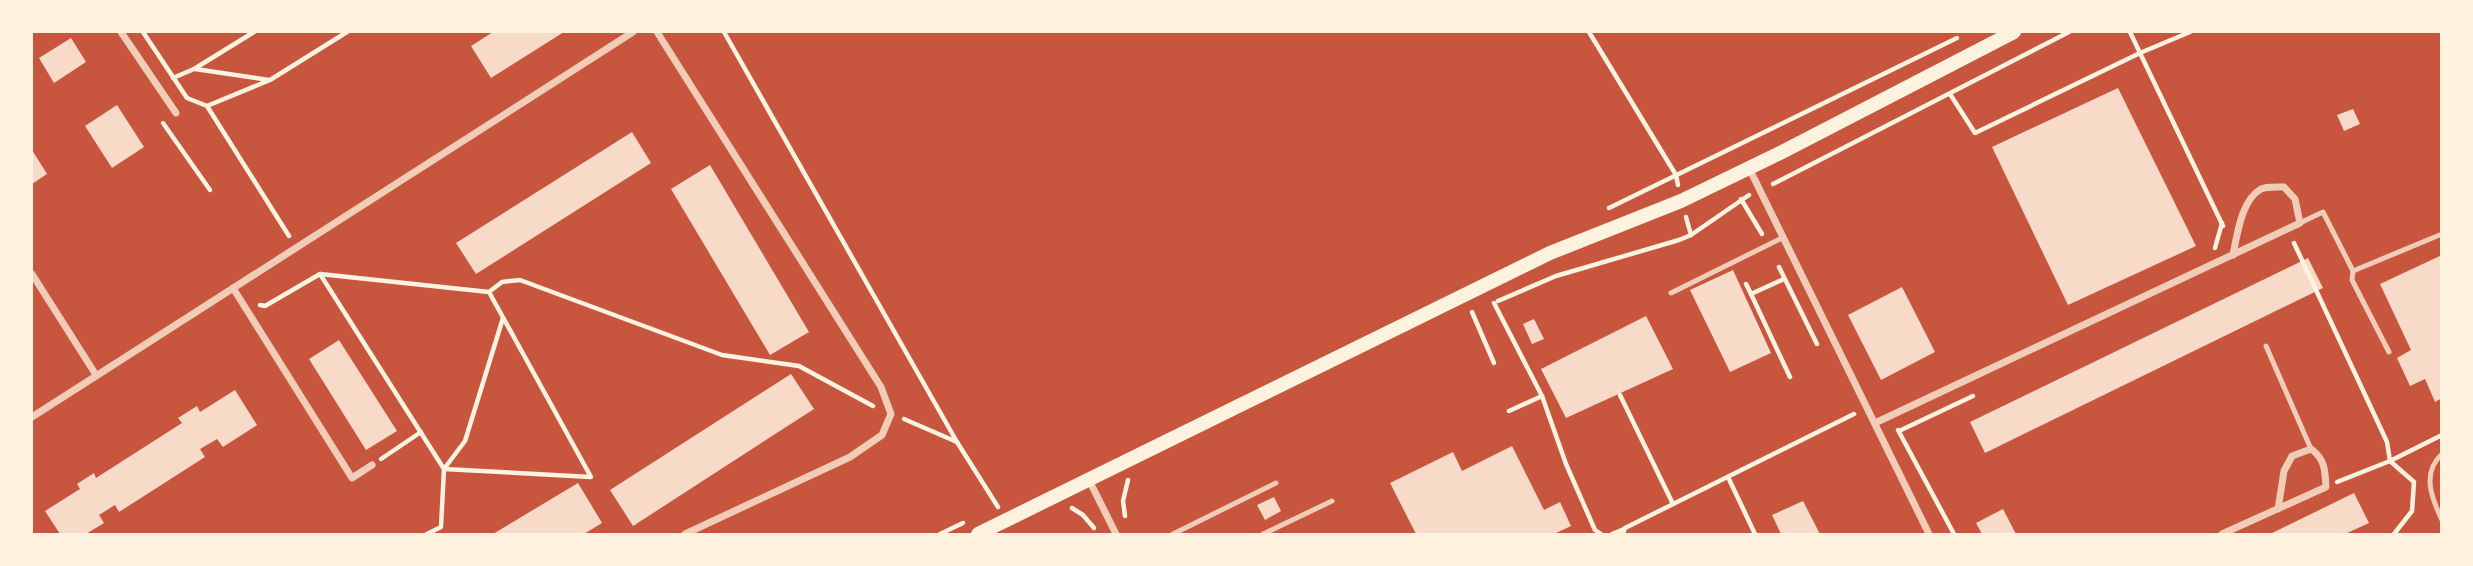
<svg xmlns="http://www.w3.org/2000/svg" width="2473" height="566" font-family="Helvetica,sans-serif">
  <style>
    .building { fill: #f7dbc8 }
    .lines { fill: none; stroke-linecap: round; stroke-linejoin: round }
    .path { stroke: #fff3e0; stroke-width: 4.5 }
    .service { stroke: #f1ccb7; stroke-width: 5 }
    .minor { stroke: #f1ccb7; stroke-width: 7 }
    .secondary { stroke: #fff3e0; stroke-width: 14 }
  </style>
  <rect width="100%" height="100%" fill="#c8553d"/>
  <g class="building">
    <polygon points="493,32 564,32 491,78 471,46"/>
    <polygon points="71,38 86,62 54,83 39,58"/>
    <polygon points="2118,88 2196,246 2068,305 1992,147"/>
    <polygon points="117,105 144,147 112,168 85,126"/>
    <polygon points="2353,109 2360,124 2344,131 2337,115"/>
    <polygon points="632,132 651,163 476,274 456,243"/>
    <polygon points="32,150 47,174 32,184"/>
    <polygon points="710,165 809,332 770,355 671,189"/>
    <polygon points="2442,255 2442,398 2435,402 2425,379 2410,386 2397,358 2411,350 2380,284"/>
    <polygon points="2308,258 2323,288 1985,453 1970,422"/>
    <polygon points="1733,270 1771,353 1730,372 1690,290"/>
    <polygon points="1902,287 1935,352 1881,380 1848,315"/>
    <polygon points="1646,316 1673,369 1566,418 1541,369"/>
    <polygon points="1534,319 1544,339 1532,344 1523,324"/>
    <polygon points="339,340 397,431 366,450 309,359"/>
    <polygon points="791,374 814,409 633,526 610,490"/>
    <polygon points="235,390 257,425 223,447 217,439 200,449 205,457 119,512 115,505 99,515 104,523 86,534 60,534 45,511 80,489 77,484 94,473 96,478 182,423 178,418 197,406 200,412"/>
    <polygon points="1512,446 1544,510 1560,502 1571,526 1554,534 1416,534 1390,483 1453,452 1462,471"/>
    <polygon points="578,483 602,523 584,534 493,534"/>
    <polygon points="2354,493 2369,523 2345,534 2270,534"/>
    <polygon points="1274,497 1281,511 1265,520 1257,505"/>
    <polygon points="1803,501 1820,534 1781,534 1772,515"/>
    <polygon points="2003,509 2016,534 1982,534 1976,523"/>
  </g>
  <g class="lines">
    <g class="path">
      <polyline points="143,32 187,98 207,106 289,236"/>
      <polyline points="724,32 957,442 998,507"/>
      <polyline points="1589,32 1676,175 1678,185"/>
      <polyline points="2130,32 2140,53 2190,32"/>
      <polyline points="195,69 269,80"/>
      <polyline points="173,78 194,69 254,32"/>
      <polyline points="1950,94 1975,133 2140,53 2223,226"/>
      <polyline points="207,106 270,80 347,32"/>
      <polyline points="163,123 210,190"/>
      <polyline points="1773,184 2069,32"/>
      <polyline points="1741,199 1762,234"/>
      <polyline points="1609,208 1957,38"/>
      <polyline points="1686,217 1691,235"/>
      <polyline points="2294,243 2374,414 2387,442 2390,461 2414,482 2412,511 2394,534"/>
      <polyline points="2215,248 2222,223"/>
      <polyline points="1779,267 1817,344"/>
      <polyline points="320,274 489,292"/>
      <polyline points="1746,284 1751,294 1784,279"/>
      <polyline points="1751,294 1790,377"/>
      <polyline points="1498,301 1556,276 1679,240 1691,235 1749,195"/>
      <polyline points="1494,303 1542,396 1566,464 1595,530 1601,534"/>
      <polyline points="260,305 265,306 320,274 444,469 591,477 489,292 502,282 520,280 722,355 799,366 873,406"/>
      <polyline points="1472,312 1494,363"/>
      <polyline points="1620,395 1673,504"/>
      <polyline points="1509,411 1542,396"/>
      <polyline points="904,419 957,442"/>
      <polyline points="1898,430 1954,534"/>
      <polyline points="1899,431 1973,396"/>
      <polyline points="381,459 421,432"/>
      <polyline points="1728,477 1755,534"/>
      <polyline points="2337,482 2390,461 2442,435"/>
      <polyline points="1072,508 1083,515 1094,528"/>
      <polyline points="1125,516 1123,501 1128,480"/>
      <polyline points="427,534 441,527 444,469 465,441 503,318"/>
      <polyline points="940,534 963,523"/>
      <polyline points="1612,534 1624,529"/>
      <polyline points="1623,534 1625,528 1854,414"/>
    </g>
    <g class="service">
      <polyline points="2300,223 2323,212 2353,271 2442,234"/>
      <polyline points="2353,271 2352,280 2389,352"/>
      <polyline points="1671,293 1784,237"/>
      <polyline points="2266,346 2311,449"/>
      <path d="M 2442,454 C 2421,473 2432,499 2442,520"/>
      <polyline points="1173,534 1276,483"/>
      <polyline points="1263,534 1332,501"/>
    </g>
    <g class="minor">
      <polyline points="121,32 176,113"/>
      <polyline points="657,32 881,387 891,414 882,435 850,457 685,534"/>
      <polyline points="1749,168 1929,534"/>
      <polyline points="32,274 96,375"/>
      <polyline points="233,288 352,478 372,465"/>
      <polyline points="32,417 633,32"/>
      <path d="M 1875,423 L 2300,223 L 2295,199 L 2284,187 C 2277,187 2267,186 2261,189 C 2241,200 2237,236 2233,255"/>
      <polyline points="1089,480 1116,534"/>
      <path d="M 2222,534 L 2326,487 C 2325,470 2325,459 2311,449 L 2292,456 L 2284,471 L 2278,509"/>
    </g>
    <polyline class="secondary" points="978,534 1550,253 1681,201 1780,153 2014,32"/>
  </g>
  <rect width="2473" height="566" fill="none" stroke="#fff3e0" stroke-width="66"/>
</svg>
